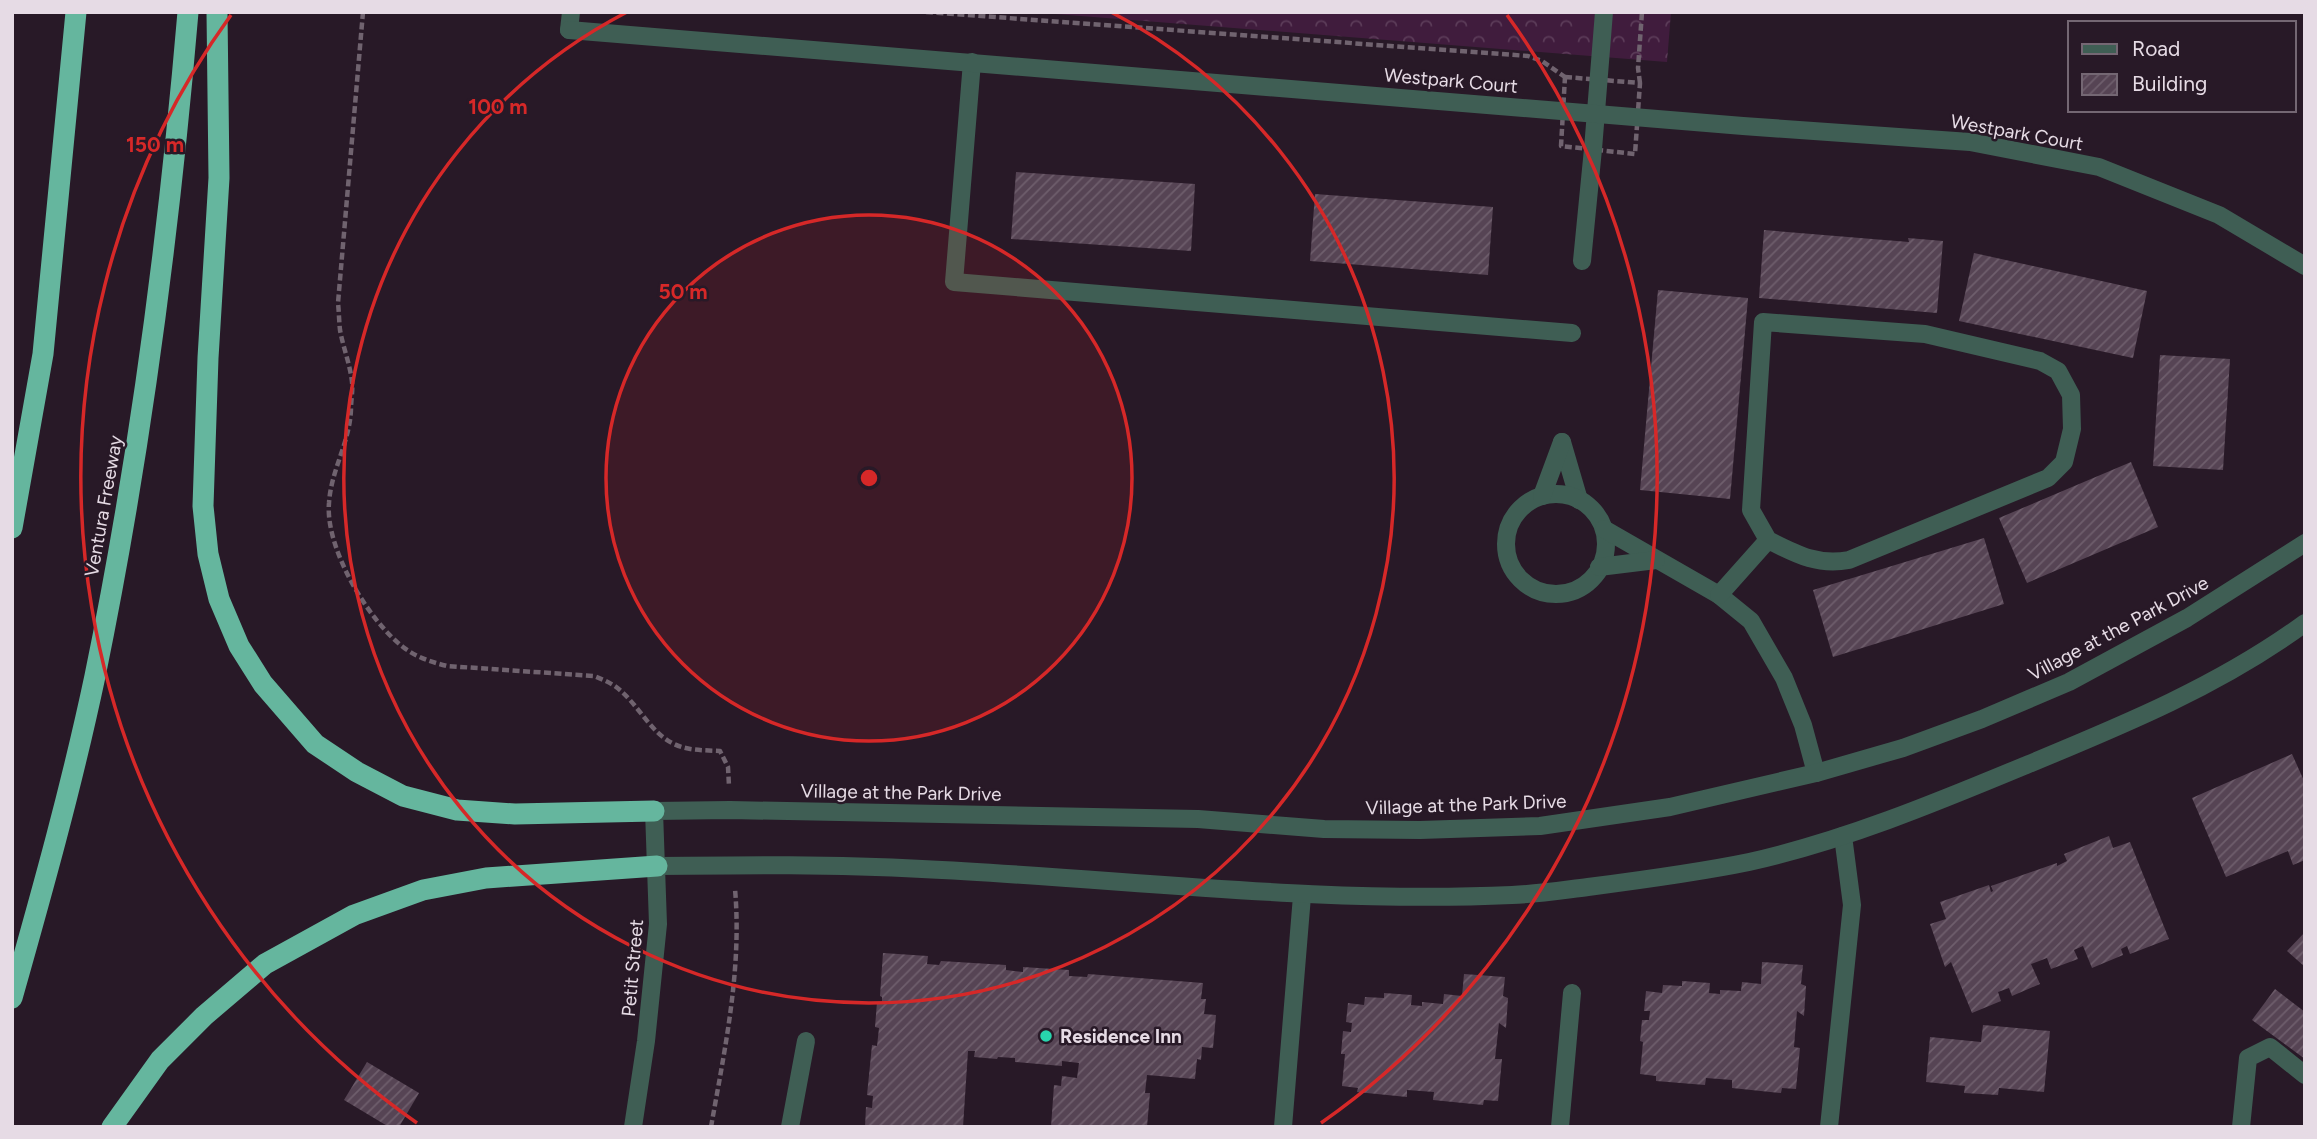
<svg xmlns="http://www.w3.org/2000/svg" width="2317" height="1139" font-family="Figtree,sans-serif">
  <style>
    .forest { fill: url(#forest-crowns) }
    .building { fill: url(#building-hatch) }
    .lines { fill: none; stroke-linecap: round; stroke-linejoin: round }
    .path { stroke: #70636f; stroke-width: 4.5; stroke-dasharray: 7 3.5; stroke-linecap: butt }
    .service { stroke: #3f5e54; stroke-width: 18 }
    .minor { stroke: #3f5e54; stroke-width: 18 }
    .tertiary { stroke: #3f5e54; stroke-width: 18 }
    .motorway { stroke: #65b69e; stroke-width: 21 }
    .ring { fill: none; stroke: #d62828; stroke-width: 3.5 }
    .poi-dot { fill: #28d5ad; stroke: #281927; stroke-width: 2.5 }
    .labels { text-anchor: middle; stroke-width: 5; stroke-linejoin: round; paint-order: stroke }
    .street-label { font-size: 19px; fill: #e6dbe5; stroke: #281927 }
    .poi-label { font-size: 19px; font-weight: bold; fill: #e6dbe5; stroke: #281927; text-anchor: start }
    .centre { fill: #d62828; stroke: #281927; stroke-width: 3.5 }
    .ring-label { font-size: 21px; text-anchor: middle; font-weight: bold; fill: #d62828; stroke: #281927; stroke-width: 5; stroke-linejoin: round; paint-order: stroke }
  </style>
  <defs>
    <pattern id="forest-crowns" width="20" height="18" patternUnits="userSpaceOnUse" patternTransform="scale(1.75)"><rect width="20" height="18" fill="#401c3d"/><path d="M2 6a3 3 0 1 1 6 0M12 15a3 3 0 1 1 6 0" fill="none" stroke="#5c3c59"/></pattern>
    <pattern id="building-hatch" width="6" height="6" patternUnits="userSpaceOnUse" patternTransform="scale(1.75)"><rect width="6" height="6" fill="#564454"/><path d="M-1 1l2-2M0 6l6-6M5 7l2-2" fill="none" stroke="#6e5e6c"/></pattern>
  </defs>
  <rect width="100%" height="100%" fill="#281927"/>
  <polygon class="forest" points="1030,12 1671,12 1667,62"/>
  <g class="building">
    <polygon points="1016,172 1195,184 1191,251 1011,239"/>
    <polygon points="1315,194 1493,207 1488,275 1310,261"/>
    <polygon points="1764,230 1909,242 1908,238 1943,241 1937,313 1759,298"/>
    <polygon points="1974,253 2147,291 2133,358 1959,321"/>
    <polygon points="1658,290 1748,298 1730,499 1640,490"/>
    <polygon points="2160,355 2230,359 2223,470 2153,466"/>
    <polygon points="2131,462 2158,527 2027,583 1999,518"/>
    <polygon points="1984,538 2004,604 1833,657 1813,590"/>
    <polygon points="2292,754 2305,783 2305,860 2293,865 2288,851 2226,877 2192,798"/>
    <polygon points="2109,836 2113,848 2130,842 2169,939 2130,954 2127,946 2121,949 2123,955 2092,968 2083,946 2074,950 2078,959 2051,969 2047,958 2031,964 2040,984 2012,996 2009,988 1998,992 2001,1001 1972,1013 1951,962 1945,967 1930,924 1946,919 1940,902 1989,885 1991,892 1993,891 1991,886 2057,863 2057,866 2067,861 2064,854"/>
    <polygon points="2305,932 2305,967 2287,951"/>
    <polygon points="883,953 928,956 927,964 939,965 941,961 1006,965 1006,970 1023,972 1023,967 1069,970 1069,976 1087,977 1088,974 1203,983 1201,999 1206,999 1204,1014 1216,1015 1213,1048 1202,1047 1201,1060 1197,1059 1195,1079 1147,1075 1145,1093 1150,1093 1147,1127 1051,1127 1054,1085 1061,1086 1062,1076 1077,1078 1079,1063 1062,1061 1062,1066 1015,1062 1015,1058 998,1057 997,1059 974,1057 975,1051 968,1051 963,1127 865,1127 866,1107 872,1108 873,1096 867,1095 872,1045 877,1046 879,1028 875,1027 877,1002 882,1002 882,997 880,996"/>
    <polygon points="1762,962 1803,965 1801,984 1806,986 1804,1016 1797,1011 1794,1047 1800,1048 1796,1089 1782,1088 1781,1093 1732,1088 1732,1080 1706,1078 1705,1085 1656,1081 1656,1076 1640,1074 1643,1042 1640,1041 1642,1020 1649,1020 1650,1011 1644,1011 1646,991 1662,993 1663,985 1682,986 1682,981 1710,983 1709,993 1720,994 1720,990 1741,991 1742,982 1761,984"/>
    <polygon points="1464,974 1505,977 1503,996 1508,998 1506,1028 1499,1023 1495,1059 1502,1059 1498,1101 1484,1100 1483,1105 1433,1100 1434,1092 1407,1090 1407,1097 1357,1092 1358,1088 1342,1086 1345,1054 1341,1054 1343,1031 1351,1032 1352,1023 1346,1022 1348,1003 1364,1005 1365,997 1384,998 1384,993 1412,995 1411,1005 1422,1006 1422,1002 1443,1004 1444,994 1462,996"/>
    <polygon points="2275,989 2305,1012 2305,1059 2252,1020"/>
    <polygon points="1983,1025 2050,1031 2044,1092 1999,1088 1998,1095 1964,1093 1965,1086 1926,1082 1930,1037 1981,1042"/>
    <polygon points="367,1062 419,1093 399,1127 389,1127 344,1100"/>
  </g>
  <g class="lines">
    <g class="path">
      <path d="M 363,12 L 338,303 C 339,312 339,321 340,330 C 343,347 350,364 352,382 C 353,391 351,400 351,409 C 350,442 331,470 329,503 C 325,548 368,620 403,647 C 416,657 431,662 447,666 L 594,676 C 604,680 614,684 622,692 C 639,707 651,732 672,743 C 687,751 703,750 720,751 L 728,767 L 729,786"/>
      <polyline points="926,12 1528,56 1542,61 1565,77"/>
      <polygon points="1565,77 1640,83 1635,154 1561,146"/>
      <polyline points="1640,83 1638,68 1642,12"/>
      <path d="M 711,1127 C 725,1048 742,969 735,889"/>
    </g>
    <g class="service">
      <polyline points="569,30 571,12"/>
      <polyline points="972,62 954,282 1572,333"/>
      <polyline points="1582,261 1593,149 1604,12"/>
      <polyline points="790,1127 806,1041"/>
      <polyline points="1283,1127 1302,896"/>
      <polyline points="1560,1127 1572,993"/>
      <polyline points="1829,1127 1852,905 1843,836"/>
      <polyline points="2241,1127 2248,1058 2270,1047 2305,1075"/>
    </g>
    <g class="minor">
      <polyline points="569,30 1743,126 1970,142 2099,167 2219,215 2305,266"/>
      <polyline points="1562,442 1579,500"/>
      <circle cx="1556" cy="544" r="50"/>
      <polyline points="1542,496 1562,442"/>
      <polyline points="1604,529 1719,595 1751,621 1784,678 1803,725 1816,773"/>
      <polyline points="1599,567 1656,560"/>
      <path d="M 1719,595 L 1768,540 L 1751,510 L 1763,322 L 1925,334 L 2040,361 L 2058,371 L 2071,395 L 2072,429 L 2064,462 L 2048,478 L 1849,560 C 1817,566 1796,554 1768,540"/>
    </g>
    <g class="tertiary">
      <path d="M 657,866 C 745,865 834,864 922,869 C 1119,878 1314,904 1512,895 C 1537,894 1563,890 1588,887 C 1642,880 1696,873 1749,862 C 1843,841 1935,803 2024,766 C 2121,726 2219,686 2305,623"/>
      <polyline points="633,1127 646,1041 658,924 654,811 730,810 1198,819 1324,829 1420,830 1540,826 1670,807 1816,773 1903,748 1982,719 2069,682 2187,618 2305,543"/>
    </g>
    <g class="motorway">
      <polyline points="217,12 219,178 208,358 203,506 208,554 219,599 239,646 263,684 315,744 357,772 403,796 457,810 515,814 654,811"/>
      <polyline points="12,528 43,354 76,12"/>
      <path d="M 12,998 C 42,892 72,785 95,676 C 140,457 169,235 188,12"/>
      <polyline points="112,1127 160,1060 204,1016 265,964 354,915 423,890 486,878 657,866"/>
    </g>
  </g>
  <circle cx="869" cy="478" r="263" fill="#d62828" fill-opacity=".12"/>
  <g class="ring">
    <circle cx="869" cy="478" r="263"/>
    <path d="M1111 12A525 525 0 1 1 627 12"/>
    <path d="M417 1123A788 788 0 0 1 231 15M1507 15A788 788 0 0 1 1321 1123"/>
  </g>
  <circle class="poi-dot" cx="1046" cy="1036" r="7"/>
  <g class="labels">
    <g class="street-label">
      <text transform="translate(1451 80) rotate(5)" y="7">Westpark Court</text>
      <text transform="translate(2017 132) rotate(10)" y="7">Westpark Court</text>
      <text transform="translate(103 506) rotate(-80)" y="7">Ventura Freeway</text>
      <text transform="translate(2118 628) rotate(-28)" y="7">Village at the Park Drive</text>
      <text transform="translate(901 792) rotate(1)" y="7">Village at the Park Drive</text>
      <text transform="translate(1466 804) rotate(-2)" y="7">Village at the Park Drive</text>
      <text transform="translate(632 968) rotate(-85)" y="7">Petit Street</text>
    </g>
    <g class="poi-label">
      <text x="1060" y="1043">Residence Inn</text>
    </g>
  </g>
  <circle cx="869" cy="478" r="10" class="centre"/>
  <g class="ring-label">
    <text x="498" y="114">100 m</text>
    <text x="155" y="152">150 m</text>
    <text x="683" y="299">50 m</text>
  </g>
  <rect width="2317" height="1139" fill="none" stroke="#e6dbe5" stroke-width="28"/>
  <rect x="2068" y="21" width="228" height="91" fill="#281927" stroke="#746773" stroke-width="2"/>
  <rect x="2082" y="44" width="35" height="10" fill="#3f5e54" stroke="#746773" stroke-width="2"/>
  <text x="2132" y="56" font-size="21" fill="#e6dbe5">Road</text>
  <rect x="2082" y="74" width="35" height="21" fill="url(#building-hatch)" stroke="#746773" stroke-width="2"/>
  <text x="2132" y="91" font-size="21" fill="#e6dbe5">Building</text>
</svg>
